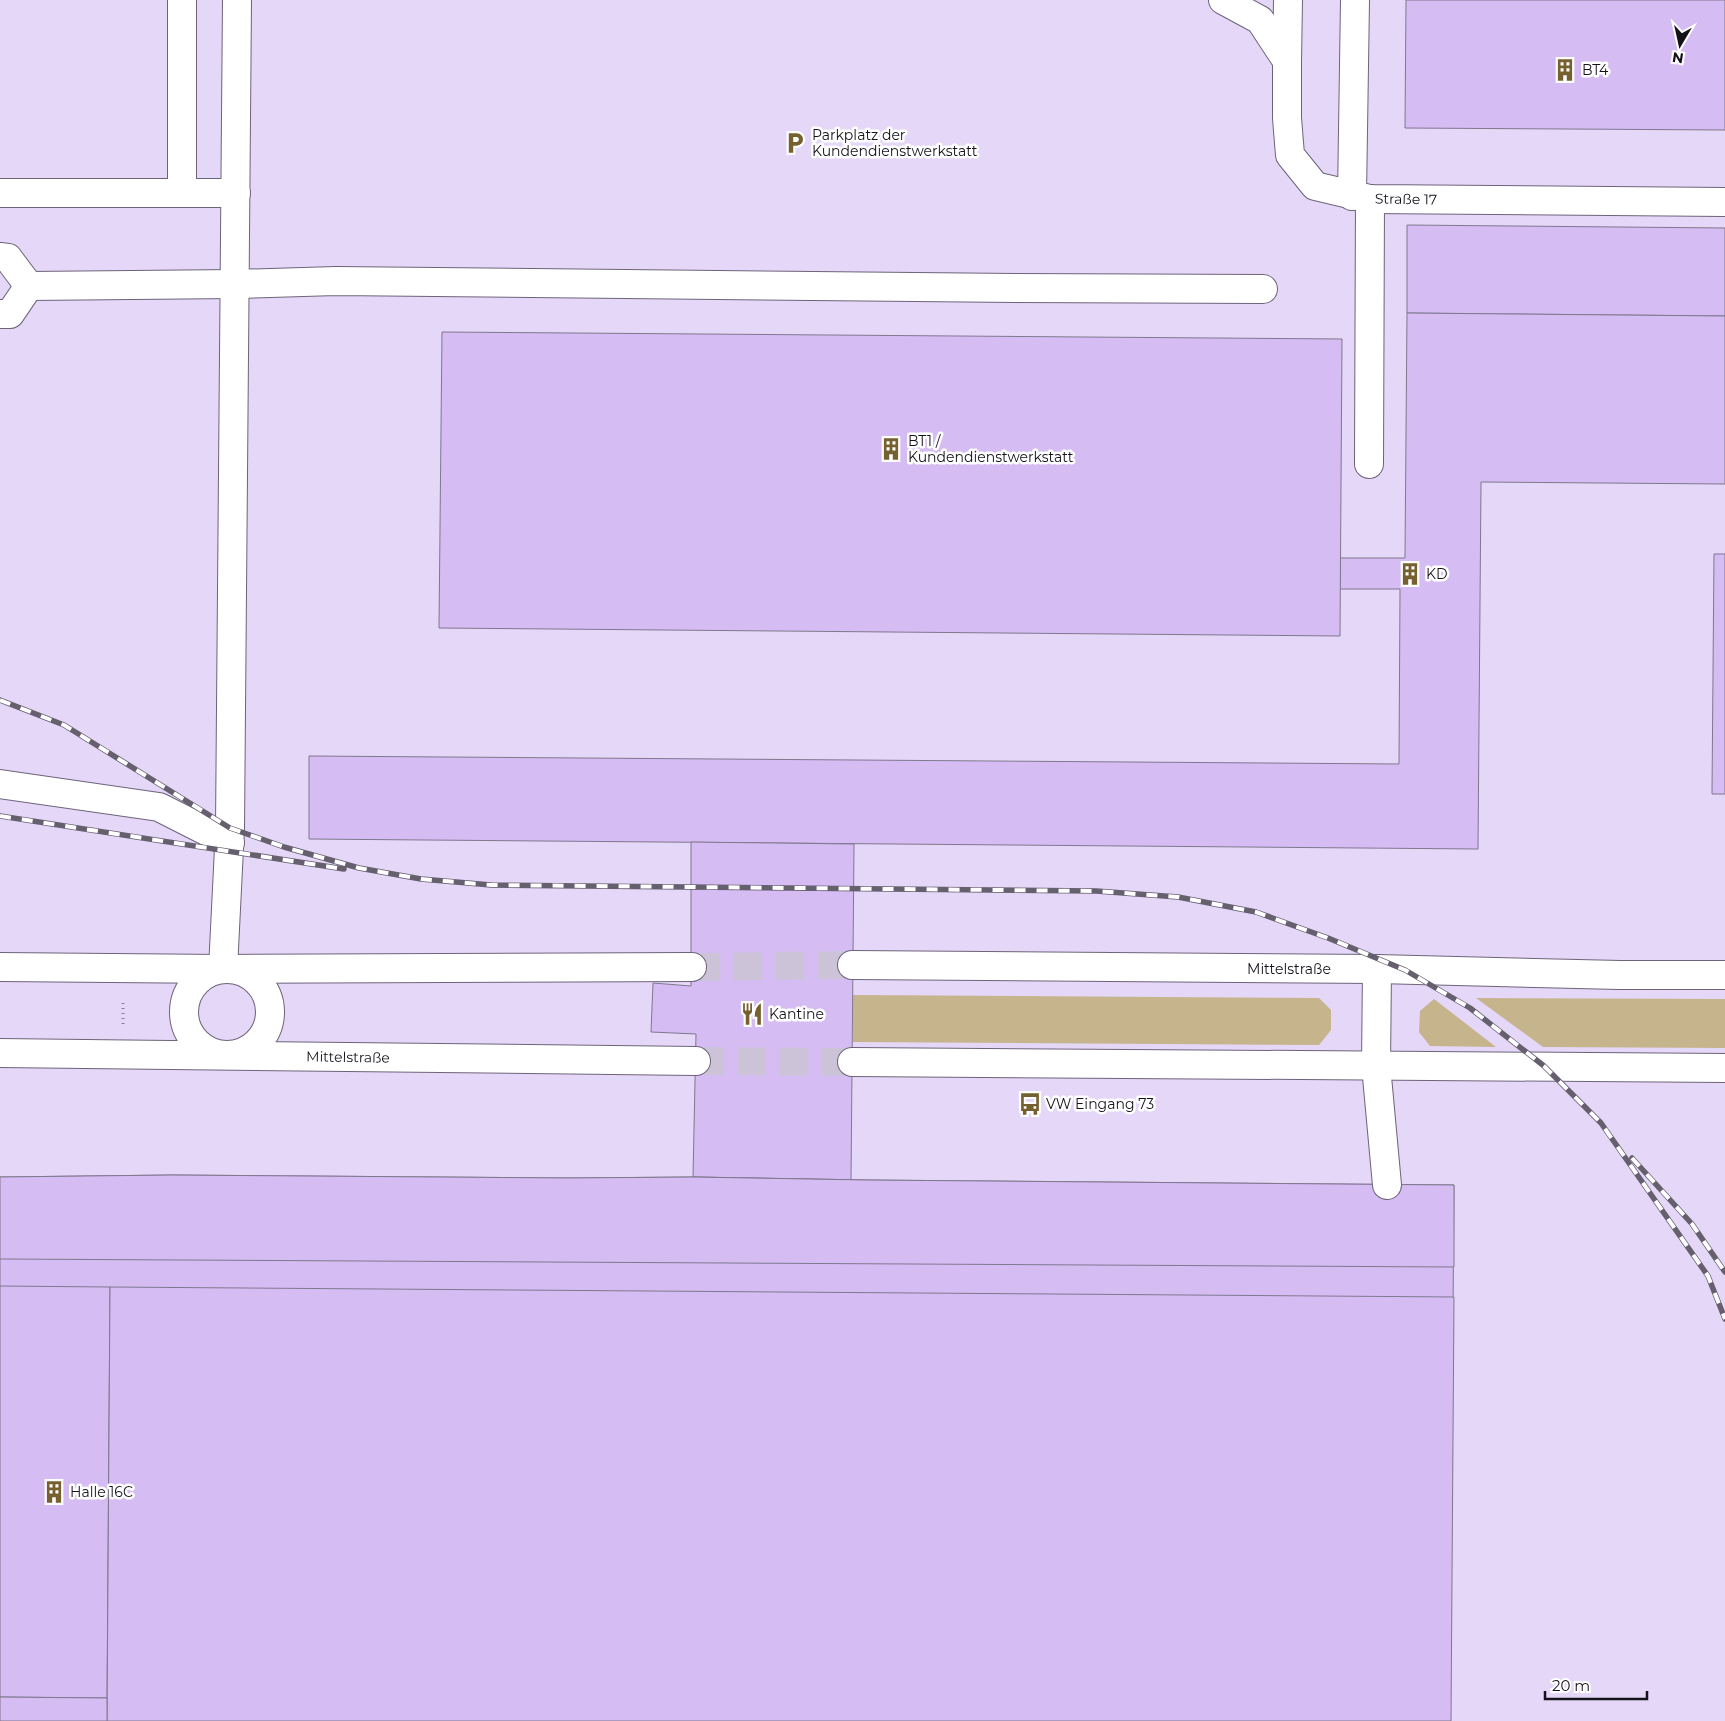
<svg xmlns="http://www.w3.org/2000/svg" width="1725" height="1721" font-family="Montserrat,sans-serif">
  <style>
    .built { fill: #e4d7f7 }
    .green { fill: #c6b48d }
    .building { fill: #d5bdf4; stroke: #81778e }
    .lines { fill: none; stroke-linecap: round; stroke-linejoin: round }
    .minor-tunnel { stroke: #ccc3d9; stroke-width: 28; stroke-dasharray: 28 14; stroke-linecap: butt }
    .minor-casing { stroke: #6e647a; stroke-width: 30 }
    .path { stroke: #878091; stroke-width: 3; stroke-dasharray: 1 4; stroke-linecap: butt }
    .minor { stroke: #fff; stroke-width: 28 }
    .rail-casing { stroke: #665f6e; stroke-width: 5.5 }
    .rail { stroke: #fff; stroke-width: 4; stroke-dasharray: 11; stroke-linecap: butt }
    .labels { text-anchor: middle; stroke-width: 5; stroke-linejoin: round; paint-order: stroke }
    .poi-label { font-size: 14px; fill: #15111a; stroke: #fff; text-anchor: start }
    .street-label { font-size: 14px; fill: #15111a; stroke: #fff }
  </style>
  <rect width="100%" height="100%" fill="#ece2fb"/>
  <rect class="built" x="0" y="0" width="1725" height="1721"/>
  <g class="green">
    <polygon points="853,995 1319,998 1331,1010 1331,1030 1319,1045 853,1042"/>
    <polygon points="1476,998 1725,999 1725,1048 1543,1047"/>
    <polygon points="1434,999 1496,1047 1430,1046 1419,1032 1420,1011"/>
  </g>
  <g class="building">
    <polygon points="1406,0 1725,0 1725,130 1405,128"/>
    <polygon points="1407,225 1725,228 1725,316 1407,313"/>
    <polygon points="1407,313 1725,316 1725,484 1481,482 1478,849 309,839 309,756 1399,764 1400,589 1340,589 1340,558 1405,558"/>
    <polygon points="442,332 1342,339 1340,636 439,628"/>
    <polygon points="1714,554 1725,554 1725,794 1712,794"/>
    <polygon points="691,842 854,844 851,1180 693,1177 696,1034 651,1032 653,983 691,986"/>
    <polygon points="172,1175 568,1178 693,1177 867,1180 1454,1185 1450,1721 0,1721 0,1177"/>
    <polygon points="172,1175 568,1178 693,1177 867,1180 1454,1185 1454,1267 0,1259 0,1177"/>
    <polygon points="0,1286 110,1287 107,1698 0,1697"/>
    <polygon points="110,1287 1454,1297 1451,1721 107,1721"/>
    <polygon points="0,1697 107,1698 107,1721 0,1721"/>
  </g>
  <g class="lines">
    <g class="minor-tunnel">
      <polyline points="692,967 852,965"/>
      <polyline points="696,1061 852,1062"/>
    </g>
    <defs>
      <g id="minor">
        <polyline points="182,0 182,192"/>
        <polyline points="1223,0 1260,20 1287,61 1287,118 1290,155 1315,186 1370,199 1725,202"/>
        <polyline points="1287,61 1288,0"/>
        <polyline points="0,193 236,193"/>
        <polyline points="1352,196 1355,0"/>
        <polyline points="0,257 8,258 29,286"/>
        <polyline points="29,286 235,284 336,281 1016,288 1263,289"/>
        <polyline points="0,314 10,314 29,286"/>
        <polyline points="1369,464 1370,199"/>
        <polyline points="0,784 159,807 230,843"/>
        <polyline points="852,965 1377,969 1620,975 1725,975"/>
        <polyline points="0,967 223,969 692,967"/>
        <polyline points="223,969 230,828 237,0"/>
        <polyline points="1377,969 1376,1066 1387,1185"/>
        <circle cx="227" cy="1012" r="43"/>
        <polyline points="0,1053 696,1061"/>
        <polyline points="852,1062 1725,1068"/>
      </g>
    </defs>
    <use href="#minor" class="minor-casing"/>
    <polyline class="path" points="123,1024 123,1000"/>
    <use href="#minor" class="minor"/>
    <defs>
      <g id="rail">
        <polyline points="0,700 64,725 230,828 284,847 359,868 421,879 491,885 1096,891 1178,897 1256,912 1328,938 1405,970 1470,1008 1544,1066 1601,1123 1708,1276 1725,1319"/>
        <polyline points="0,816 344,869"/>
        <polyline points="1632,1158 1692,1224 1725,1272"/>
      </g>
    </defs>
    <use href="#rail" class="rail-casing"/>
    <use href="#rail" class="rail"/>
  </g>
  <defs>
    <symbol id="building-bare" viewBox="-9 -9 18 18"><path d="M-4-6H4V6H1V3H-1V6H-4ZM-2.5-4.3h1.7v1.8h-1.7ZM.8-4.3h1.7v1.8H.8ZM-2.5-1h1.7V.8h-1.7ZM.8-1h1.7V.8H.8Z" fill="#766030" stroke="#fff" stroke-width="2.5" paint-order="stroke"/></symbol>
    <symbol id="parking-bare" viewBox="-9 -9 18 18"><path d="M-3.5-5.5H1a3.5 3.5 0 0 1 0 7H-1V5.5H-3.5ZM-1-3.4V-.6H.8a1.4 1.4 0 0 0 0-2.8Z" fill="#766030" stroke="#fff" stroke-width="2.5" paint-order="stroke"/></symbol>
    <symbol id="restaurant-bare" viewBox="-9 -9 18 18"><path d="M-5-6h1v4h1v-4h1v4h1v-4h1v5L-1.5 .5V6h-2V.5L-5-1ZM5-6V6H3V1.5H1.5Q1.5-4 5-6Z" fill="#766030" stroke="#fff" stroke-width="2.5" paint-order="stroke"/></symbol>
    <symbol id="bus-bare" viewBox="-9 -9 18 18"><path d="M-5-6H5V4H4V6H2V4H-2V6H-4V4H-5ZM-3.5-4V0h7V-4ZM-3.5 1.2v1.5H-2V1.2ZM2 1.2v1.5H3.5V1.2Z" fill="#766030" stroke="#fff" stroke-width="2.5" paint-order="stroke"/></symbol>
  </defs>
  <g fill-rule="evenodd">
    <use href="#building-bare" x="1549" y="54" width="32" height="32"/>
    <use href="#parking-bare" x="779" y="127" width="32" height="32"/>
    <use href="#building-bare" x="875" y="433" width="32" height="32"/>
    <use href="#building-bare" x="1394" y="558" width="32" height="32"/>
    <use href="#restaurant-bare" x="736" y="998" width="32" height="32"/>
    <use href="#bus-bare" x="1014" y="1088" width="32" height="32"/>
    <use href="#building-bare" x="38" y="1476" width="32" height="32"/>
  </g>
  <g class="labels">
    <g class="poi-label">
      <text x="1582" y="75">BT4</text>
      <text x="812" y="140">Parkplatz der<tspan x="812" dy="16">Kundendienstwerkstatt</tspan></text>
      <text x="908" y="446">BT1 /<tspan x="908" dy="16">Kundendienstwerkstatt</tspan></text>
      <text x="1426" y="579">KD</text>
      <text x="769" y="1019">Kantine</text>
      <text x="1046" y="1109">VW Eingang 73</text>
      <text x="70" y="1497">Halle 16C</text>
    </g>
    <g class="street-label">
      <text transform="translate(1406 199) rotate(1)" y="5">Straße 17</text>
      <text x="1289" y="974">Mittelstraße</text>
      <text transform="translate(348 1057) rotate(1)" y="5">Mittelstraße</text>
    </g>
  </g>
  <g transform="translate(1680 45) rotate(189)" stroke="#ffffff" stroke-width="4" paint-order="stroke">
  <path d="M0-4L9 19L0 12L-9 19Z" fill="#15111a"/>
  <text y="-8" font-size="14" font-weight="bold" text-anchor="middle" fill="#15111a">N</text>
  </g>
  <path d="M1545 1691v8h102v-8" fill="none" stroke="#15111a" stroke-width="2.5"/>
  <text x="1552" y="1691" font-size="15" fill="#15111a" stroke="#ffffff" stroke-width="4" paint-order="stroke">20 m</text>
</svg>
